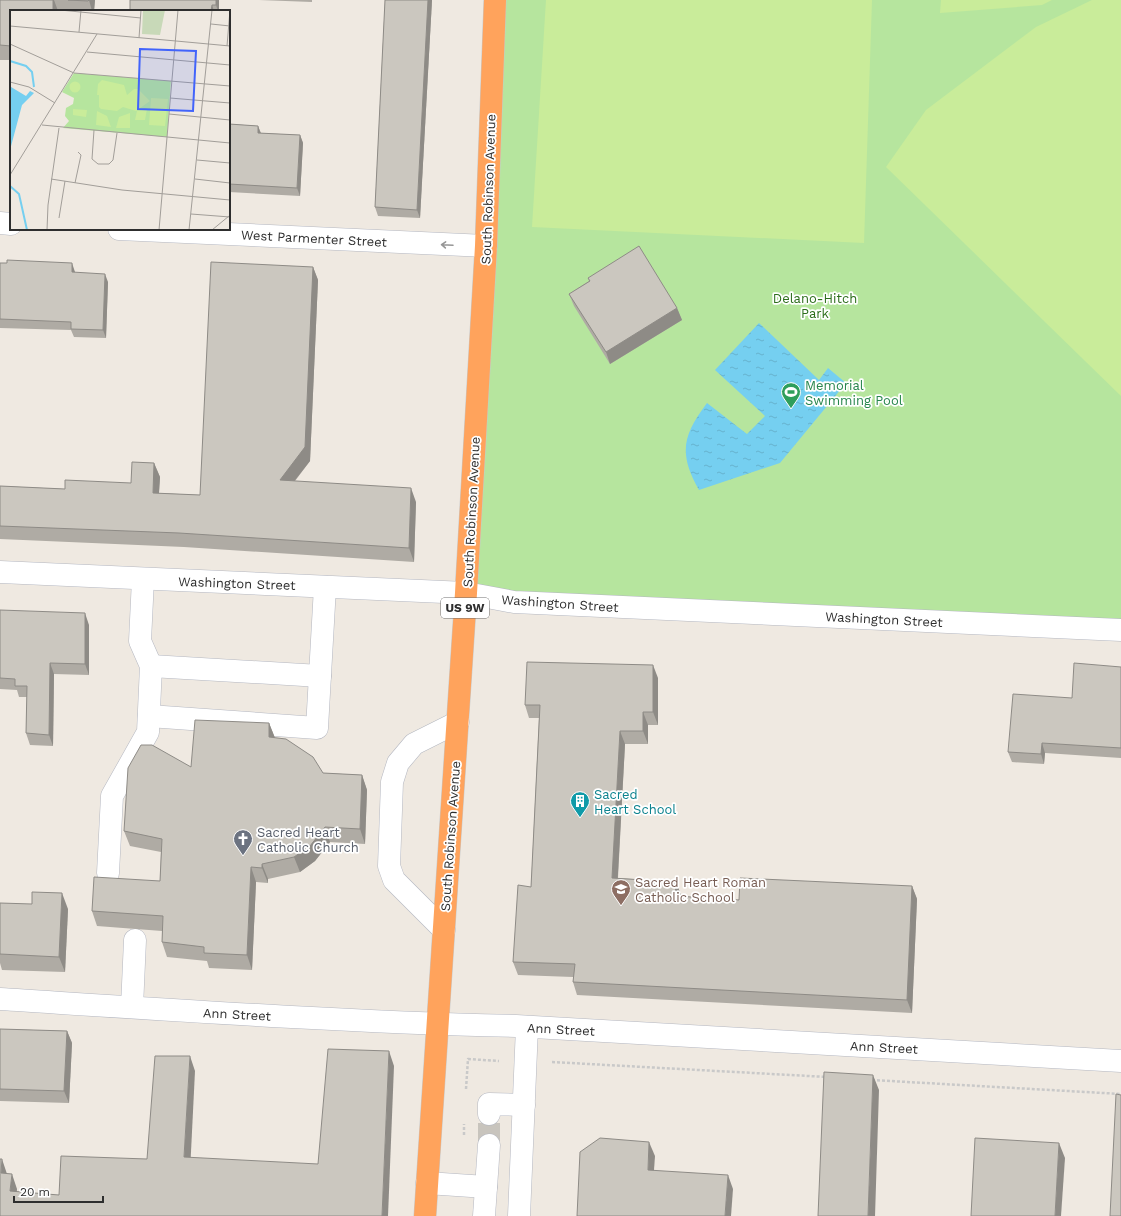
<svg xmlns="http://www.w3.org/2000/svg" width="1121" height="1216" font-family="'Work Sans',sans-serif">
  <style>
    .grass { fill: #b6e59e }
    .pitch { fill: #c9ec9a }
    .water { fill: url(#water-ripples) }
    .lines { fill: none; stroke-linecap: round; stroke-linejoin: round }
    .minor-tunnel { stroke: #c8c4bd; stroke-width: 22; stroke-dasharray: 22 11; stroke-linecap: butt }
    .minor-casing { stroke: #b4b7c1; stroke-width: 23 }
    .highway-casing { stroke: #c9c9c9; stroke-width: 23 }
    .path { stroke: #c9c9c9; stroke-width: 2.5; stroke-dasharray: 3 2; stroke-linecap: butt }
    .minor { stroke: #fff; stroke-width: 22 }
    .highway { stroke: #ffa35c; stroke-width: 22 }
    .wall { fill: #afaba4 }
    .shaded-wall { fill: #8e8b86 }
    .building { fill: #cbc7bf; stroke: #8e8b86 }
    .oneway { stroke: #969696 }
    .labels { text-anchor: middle; stroke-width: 3.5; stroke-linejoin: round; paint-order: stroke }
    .shield { fill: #fff; stroke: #6d6d6d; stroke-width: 1 }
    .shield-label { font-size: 12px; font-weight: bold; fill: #2e2e2e }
    .street-label { font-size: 13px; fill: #2e2e2e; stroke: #fff }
    .park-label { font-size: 13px; fill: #2c6e1b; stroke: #fff }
    .leisure-label { font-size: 13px; fill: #27864d; stroke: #fff; text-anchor: start }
    .culture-label { font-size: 13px; fill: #0d838f; stroke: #fff; text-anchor: start }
    .worship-label { font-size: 13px; fill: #5b616d; stroke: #fff; text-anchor: start }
    .education-label { font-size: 13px; fill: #785e54; stroke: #fff; text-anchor: start }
    .inset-river { fill: none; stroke: #75cff0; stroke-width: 2 }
    .inset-road { fill: none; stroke: #a29e99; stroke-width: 1 }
    .view { fill: #4264fb; fill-opacity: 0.15; stroke: #4264fb; stroke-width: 2 }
    .inset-edge { fill: none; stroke: #2e2e2e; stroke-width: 2 }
  </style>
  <defs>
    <pattern id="water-ripples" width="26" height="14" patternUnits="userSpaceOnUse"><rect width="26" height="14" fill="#75cff0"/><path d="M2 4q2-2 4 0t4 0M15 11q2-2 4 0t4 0" fill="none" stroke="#66b2ce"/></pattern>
  </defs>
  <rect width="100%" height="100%" fill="#efe9e1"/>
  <polygon class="grass" points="494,0 1121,0 1121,627 466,593"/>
  <g class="pitch">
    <polygon points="546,0 872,0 864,243 532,227"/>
    <polygon points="941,0 1052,0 1042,5 940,13"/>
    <polygon points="1092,0 1121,0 1121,396 886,167 926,110 1036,27"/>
  </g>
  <path class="water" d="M 759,323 L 819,380 L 828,368 L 846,383 L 780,463 L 699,490 C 678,453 683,435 707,403 L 747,434 L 765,416 L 715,370 Z"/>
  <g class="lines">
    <polyline class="minor-tunnel" points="489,1145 489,1114"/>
    <defs>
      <g id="minor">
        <polyline points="0,223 11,224"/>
        <polyline points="119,229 486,246"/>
        <polyline points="0,572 466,593 514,602 1121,630"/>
        <polyline points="151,666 320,676"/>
        <polyline points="149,716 317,728 325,587"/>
        <polyline points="108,873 112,796 148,732 151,666 140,641 143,579"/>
        <polyline points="444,930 394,880 389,866 392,782 398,763 414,744 458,722"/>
        <path d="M 0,999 C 172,1010 344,1022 516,1026 L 1121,1061"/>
        <polyline points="132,1007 135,940"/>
        <polyline points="489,1114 489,1104 524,1105"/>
        <polyline points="427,1183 486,1187"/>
        <polyline points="484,1216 489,1145"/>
        <polyline points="519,1216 527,1027"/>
      </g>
      <polyline id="highway" points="425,1216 466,593 486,246 495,0"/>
    </defs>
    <use href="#minor" class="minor-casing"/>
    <use href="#highway" class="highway-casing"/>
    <g class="path">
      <polyline points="552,1062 827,1077"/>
      <polyline points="872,1080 1121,1094"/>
      <polyline points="466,1089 468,1059 499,1061"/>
      <polyline points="464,1135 464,1124"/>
    </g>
    <use href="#minor" class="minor"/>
    <use href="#highway" class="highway"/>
  </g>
  <g class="wall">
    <polygon points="0,0 95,0 94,11 11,11 11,60 0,60"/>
    <rect x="130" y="0" width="89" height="11"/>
    <polygon points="259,0 312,0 312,2"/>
    <polygon points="385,0 432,0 420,218 378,216 375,207"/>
    <polygon points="229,124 258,126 261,133 300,135 303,143 300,196 229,192"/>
    <polygon points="0,263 75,272 75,273 108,282 106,338 74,337 71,330 0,328"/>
    <polygon points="313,267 318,280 310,461 295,481 416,502 414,562 184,547 0,539 0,486 65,489 131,483 154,463 160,477 159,493 200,495"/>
    <polygon points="588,278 677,308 682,320 610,364 574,306 569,294 589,281"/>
    <polygon points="0,610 89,625 89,675 54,674 53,746 30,745 26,733 27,697 19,697 17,690 0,689"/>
    <polygon points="1121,667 1121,758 1045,753 1044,764 1012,762 1008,752 1072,698"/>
    <polygon points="658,678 658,725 648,725 648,744 625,744 618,878 676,882 681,896 739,900 912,886 917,899 912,1013 577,995 573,982 573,977 518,975 513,962 531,887 539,718 529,718 525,705"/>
    <polygon points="269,723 275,738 323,773 362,775 367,790 365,844 330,842 315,861 300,872 268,879 268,883 256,882 252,970 209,968 207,961 167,957 162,942 162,931 97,926 92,911 160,881 161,852 130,846 124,831 191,767"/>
    <polygon points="0,903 68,909 65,972 2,970 0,963"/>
    <polygon points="0,1029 67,1031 72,1043 69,1103 0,1101"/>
  </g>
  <g class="shaded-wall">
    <polygon points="53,0 54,0 58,11 53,11"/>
    <polygon points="89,0 95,0 94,11 92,11"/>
    <polygon points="216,0 219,0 219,11 218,11 216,5"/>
    <polygon points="428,0 432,0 420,218 417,210"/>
    <polygon points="212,5 214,11 211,11"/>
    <polygon points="258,126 261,134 258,133"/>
    <polygon points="300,135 303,143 300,196 297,188"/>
    <polygon points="72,263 75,272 75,281 72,272"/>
    <polygon points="313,267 318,280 310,461 285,493 280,480"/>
    <polygon points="105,274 108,282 106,338 103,330"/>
    <polygon points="677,308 682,320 610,364 606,352"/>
    <polygon points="154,463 160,477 158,507 153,493"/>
    <polygon points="411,488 416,502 414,562 409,548"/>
    <polygon points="85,613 89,625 89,675 85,664"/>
    <polygon points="50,663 54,674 53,746 49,735"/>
    <polygon points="653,665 658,678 658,725 653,712"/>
    <polygon points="643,712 648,725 648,744 643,731"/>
    <polygon points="269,723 275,738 269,737"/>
    <polygon points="620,731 625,744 617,891 612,878"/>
    <polygon points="1042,743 1045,753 1044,764 1041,754"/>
    <polygon points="362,775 367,790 365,844 360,829"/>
    <polygon points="325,827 330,842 315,861 300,872 294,857"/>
    <polygon points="262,864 268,879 268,883 262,868"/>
    <polygon points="251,867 256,882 252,970 247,955"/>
    <polygon points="676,882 681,895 680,909 675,896"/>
    <polygon points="912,886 917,899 912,1013 907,1000"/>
    <polygon points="62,893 68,909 65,972 59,957"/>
    <polygon points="67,1031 72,1043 69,1103 64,1091"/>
    <polygon points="389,1051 394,1066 388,1216 382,1216"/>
    <polygon points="190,1056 195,1071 190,1172 184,1157"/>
    <polygon points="873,1075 879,1090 875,1216 868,1216"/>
    <polygon points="649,1142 655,1156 653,1184 648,1170"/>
    <polygon points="1059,1143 1065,1158 1061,1216 1055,1216"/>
    <polygon points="2,1159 7,1174 1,1173"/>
    <polygon points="12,1174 17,1189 16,1206 10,1191"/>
    <polygon points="728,1175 733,1189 731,1216 725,1216"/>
  </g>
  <g class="building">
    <polygon points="0,0 53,0 53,11 11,11 11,46 0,45"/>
    <polygon points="68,0 89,0 88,1"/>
    <polygon points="130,0 216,0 216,5 212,5 211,11 130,11"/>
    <polygon points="385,0 428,0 417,210 375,207"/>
    <polygon points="229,124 258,126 258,133 300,135 297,188 229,184"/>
    <polygon points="639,246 677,308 606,352 569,294 590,281 588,278"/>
    <polygon points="7,260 72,263 72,272 105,274 103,330 71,329 71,322 0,319 0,263 7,263"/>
    <polygon points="211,262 313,267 305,447 280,480 411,488 409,548 179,533 0,526 0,486 65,489 65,480 131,483 132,462 154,463 153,493 200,495"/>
    <polygon points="0,610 85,613 85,664 50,663 49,735 26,733 27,686 15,686 15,679 0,678"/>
    <polygon points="527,662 653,665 653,712 643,712 643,731 620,731 612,878 676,882 675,896 739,900 740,878 912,886 907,1000 573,982 575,964 513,962 518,885 531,887 540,705 525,705"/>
    <polygon points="1074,663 1121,667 1121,748 1042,743 1041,754 1008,752 1013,694 1072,698"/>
    <polygon points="195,720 269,723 269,737 286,739 313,757 323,773 362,775 360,829 325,827 310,846 294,857 262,864 262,868 251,867 247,955 204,953 204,947 162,942 163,916 92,911 94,877 160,881 162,839 124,831 128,768 141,745 152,745 191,767"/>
    <polygon points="32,892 62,893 59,957 0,954 0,903 32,904"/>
    <polygon points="0,1029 67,1031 64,1091 0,1089"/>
    <polygon points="328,1049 389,1051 382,1216 0,1216 0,1159 2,1159 1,1173 12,1174 10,1191 59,1195 61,1156 147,1159 155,1056 190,1056 184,1157 318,1164"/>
    <polygon points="824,1072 873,1075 868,1216 818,1216"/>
    <polygon points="1116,1094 1121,1095 1121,1216 1110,1216"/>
    <polygon points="600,1138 649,1142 648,1170 728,1175 725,1216 577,1216 580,1152"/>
    <polygon points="975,1138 1059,1143 1055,1216 971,1216"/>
  </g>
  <defs><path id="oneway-shaft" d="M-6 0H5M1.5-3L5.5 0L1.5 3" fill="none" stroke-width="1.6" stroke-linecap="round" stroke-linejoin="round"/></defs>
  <use class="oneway" href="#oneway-shaft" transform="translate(447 245) rotate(-177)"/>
  <defs>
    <symbol id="stadium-pin" viewBox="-11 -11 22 30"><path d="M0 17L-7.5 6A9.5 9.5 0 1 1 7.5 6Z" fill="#2e9e5b" stroke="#fff"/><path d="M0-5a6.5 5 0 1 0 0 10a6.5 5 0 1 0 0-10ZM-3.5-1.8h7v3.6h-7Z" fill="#fff"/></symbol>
    <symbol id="building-pin" viewBox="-11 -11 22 30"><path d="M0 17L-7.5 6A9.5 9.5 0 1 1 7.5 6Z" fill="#0f9aa8" stroke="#fff"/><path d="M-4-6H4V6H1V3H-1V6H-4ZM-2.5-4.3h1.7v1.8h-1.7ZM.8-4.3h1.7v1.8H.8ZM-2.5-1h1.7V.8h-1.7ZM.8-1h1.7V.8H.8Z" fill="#fff"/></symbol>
    <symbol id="church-pin" viewBox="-11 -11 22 30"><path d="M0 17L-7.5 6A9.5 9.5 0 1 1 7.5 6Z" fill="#6b7280" stroke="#fff"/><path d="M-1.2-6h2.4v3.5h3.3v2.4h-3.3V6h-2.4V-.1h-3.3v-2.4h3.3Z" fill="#fff"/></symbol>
    <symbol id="school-pin" viewBox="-11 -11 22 30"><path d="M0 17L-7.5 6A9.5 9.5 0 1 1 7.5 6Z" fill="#8d6e63" stroke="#fff"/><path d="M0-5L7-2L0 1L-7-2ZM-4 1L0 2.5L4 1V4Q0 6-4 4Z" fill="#fff"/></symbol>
  </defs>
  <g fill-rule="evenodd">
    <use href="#stadium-pin" x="780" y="381" width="22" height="30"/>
    <use href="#building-pin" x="569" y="790" width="22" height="30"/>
    <use href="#church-pin" x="232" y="828" width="22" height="30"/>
    <use href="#school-pin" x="610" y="878" width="22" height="30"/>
  </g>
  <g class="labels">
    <rect class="shield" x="441" y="598" width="48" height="20" rx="3"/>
    <g class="shield-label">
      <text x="465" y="612">US 9W</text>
    </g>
    <g class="street-label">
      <text transform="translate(488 189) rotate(-88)" y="5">South Robinson Avenue</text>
      <text transform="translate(314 238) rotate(3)" y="5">West Parmenter Street</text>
      <text transform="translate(471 512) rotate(-87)" y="5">South Robinson Avenue</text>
      <text transform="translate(237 583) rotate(2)" y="5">Washington Street</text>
      <text transform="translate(560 603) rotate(4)" y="5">Washington Street</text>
      <text transform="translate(884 619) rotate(3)" y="5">Washington Street</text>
      <text transform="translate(450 836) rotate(-86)" y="5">South Robinson Avenue</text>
      <text transform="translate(237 1014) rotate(3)" y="5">Ann Street</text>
      <text transform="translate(561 1029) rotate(3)" y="5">Ann Street</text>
      <text transform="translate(884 1047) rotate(3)" y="5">Ann Street</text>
    </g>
    <g class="park-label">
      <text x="815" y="303">Delano-Hitch<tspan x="815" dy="15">Park</tspan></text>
    </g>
    <g class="leisure-label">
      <text x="805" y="390">Memorial<tspan x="805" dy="15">Swimming Pool</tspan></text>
    </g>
    <g class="culture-label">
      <text x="594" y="799">Sacred<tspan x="594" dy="15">Heart School</tspan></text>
    </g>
    <g class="worship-label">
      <text x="257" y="837">Sacred Heart<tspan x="257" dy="15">Catholic Church</tspan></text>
    </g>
    <g class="education-label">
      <text x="635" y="887">Sacred Heart Roman<tspan x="635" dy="15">Catholic School</tspan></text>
    </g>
  </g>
  <g transform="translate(10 10)">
    <rect width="220" height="220" fill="#efe9e1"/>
    <path d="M 64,63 L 161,71 L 157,127 L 53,118 L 59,111 L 55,106 L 56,98 L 63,94 L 64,88 L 52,82 Z" fill="#b6e59e"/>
    <path d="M 133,0 L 155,0 L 150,25 L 132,24 Z" fill="#c8d9b8"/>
    <path d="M 92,70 L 114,75 L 117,85 L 124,79 L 128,79 L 140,91 L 126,101 L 113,97 L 107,101 L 91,99 L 89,97 L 89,85 L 87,85 L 88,74 ZM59.5 77a5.5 5.5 0 1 1 11 0a5.5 5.5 0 1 1-11 0ZM 141,88 L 158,89 L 155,116 L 139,115 ZM 63,99 L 77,100 L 76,107 L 63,105 ZM 137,99 L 135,110 L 125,110 L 127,101 ZM 87,101 L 97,106 L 101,117 L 86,115 ZM 120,103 L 120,118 L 106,118 L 109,107 Z" fill="#c9ec9a"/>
    <path d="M 1,77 L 16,86 L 20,81 L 24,83 L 12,95 L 0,140 Z" fill="#75cff0"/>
    <path class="inset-river" d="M 0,51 L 16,56 L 22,62 L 24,77M 0,176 L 9,184 L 17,220"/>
    <path class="inset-road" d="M 50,0 L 131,8M 201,14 L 220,16M 0,16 L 166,31M 69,22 L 71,0M 129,28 L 131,0M 166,31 L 220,36M 0,34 L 64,63 L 220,76M 217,36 L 220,0M 77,42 L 220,55M 0,72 L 19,77 L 45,93M 160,88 L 220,93M 159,104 L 220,110M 32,115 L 220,133M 84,120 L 82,149 L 88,154 L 99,154 L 103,150 L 107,123M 187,150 L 220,153M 0,165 L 87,24M 41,169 L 112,180 L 220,190M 185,169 L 220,173M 65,173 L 71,145 L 68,142M 181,204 L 220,207M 49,208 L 55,171M 37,220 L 38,195 L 49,118M 149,220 L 168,0M 179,220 L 202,0M 202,220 L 219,206"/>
    <path class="view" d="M 130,39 L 186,41 L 183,101 L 128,99 Z"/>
    <rect width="220" height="220" class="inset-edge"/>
  </g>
  <path d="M14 1196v6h89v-6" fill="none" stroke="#2e2e2e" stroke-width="2"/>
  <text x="20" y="1196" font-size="12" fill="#2e2e2e" stroke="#ffffff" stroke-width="3" paint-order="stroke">20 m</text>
</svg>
